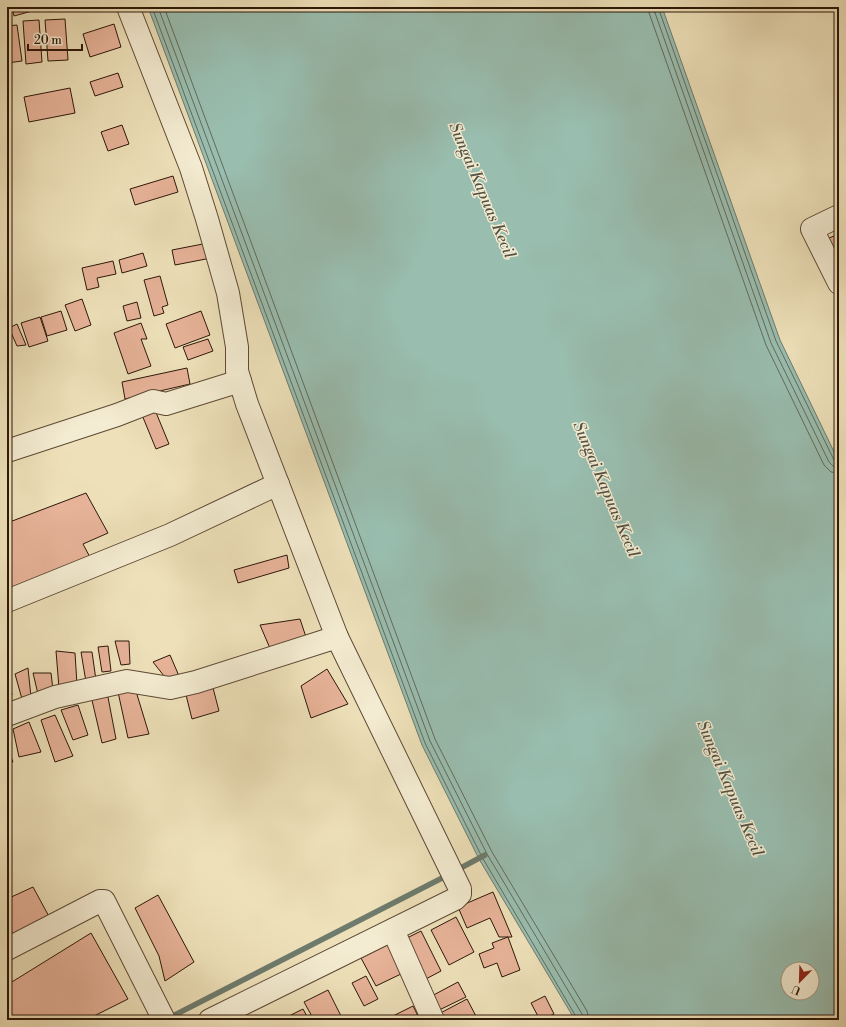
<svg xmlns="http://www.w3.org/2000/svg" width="846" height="1027" font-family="'Libre Bodoni',serif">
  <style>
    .water { fill: #99beb0; stroke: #6e7b6d; fill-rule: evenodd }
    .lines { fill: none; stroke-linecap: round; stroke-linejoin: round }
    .shore { stroke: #636a5c; stroke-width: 1 }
    .stream { stroke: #6e7b6d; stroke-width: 5.5 }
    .building { fill: #e7b399; stroke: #2d1708 }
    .minor-casing { stroke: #5d4a34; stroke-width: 24 }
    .minor { stroke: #f4ecd2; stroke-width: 22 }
    .labels { text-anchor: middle; stroke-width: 3; stroke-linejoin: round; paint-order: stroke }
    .water-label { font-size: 16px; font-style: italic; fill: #535143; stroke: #f4ecd2 }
  </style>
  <rect width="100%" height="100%" fill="#eee1ba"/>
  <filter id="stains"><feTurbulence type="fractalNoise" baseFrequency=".005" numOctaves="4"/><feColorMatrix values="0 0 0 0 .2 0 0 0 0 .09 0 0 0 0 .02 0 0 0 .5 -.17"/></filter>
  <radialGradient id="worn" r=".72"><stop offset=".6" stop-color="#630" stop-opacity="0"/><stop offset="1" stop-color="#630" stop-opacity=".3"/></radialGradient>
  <path class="water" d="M 148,7 L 662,7 L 780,340 L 839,462 L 839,1020 L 575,1020 L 479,859 L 422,745 ZM 788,969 L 812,969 L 812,993 L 788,993 Z"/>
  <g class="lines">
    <g class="shore">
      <polyline points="152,7 425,743 482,857 578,1020"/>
      <polyline points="158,7 430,741 487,854 582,1014 583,1020"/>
      <polyline points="164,7 435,739 492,852 587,1011 589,1020"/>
      <polyline points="647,7 766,345 824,465 831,472 839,473"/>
      <polyline points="653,7 771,343 829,462 833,466 839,467"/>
      <polyline points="658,7 776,341 834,460 839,462"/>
    </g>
    <g class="stream">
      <polyline points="455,871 485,855"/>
      <polyline points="167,1019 448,875"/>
    </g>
  </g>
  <g class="building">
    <polygon points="12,7 30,7 32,11 14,16"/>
    <polygon points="65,19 68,60 48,61 45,20"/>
    <polygon points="39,20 42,62 26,64 23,21"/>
    <polygon points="114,24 121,47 90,57 83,34"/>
    <polygon points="17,25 22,61 7,63 7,26"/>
    <polygon points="118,73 123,87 95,96 90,82"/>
    <polygon points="70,88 75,113 29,122 24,97"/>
    <polygon points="122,125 129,144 108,151 101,132"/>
    <polygon points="173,176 178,192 135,205 130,189"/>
    <polygon points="839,234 839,261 829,238"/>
    <polygon points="208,243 211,258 175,265 172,250"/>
    <polygon points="143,253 147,266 122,273 119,260"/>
    <polygon points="113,261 116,274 97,278 99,287 87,290 82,268"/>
    <polygon points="160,276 168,305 162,307 164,313 154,316 144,280"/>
    <polygon points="82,299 91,325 75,331 65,305"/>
    <polygon points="137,302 141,318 127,321 123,306"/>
    <polygon points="61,311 67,330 47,336 41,317"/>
    <polygon points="201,311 210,335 175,348 166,324"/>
    <polygon points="40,317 48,341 29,347 21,323"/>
    <polygon points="141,323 147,339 141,339 151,366 128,374 114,333"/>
    <polygon points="17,324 26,345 17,346 9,328"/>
    <polygon points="208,339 213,351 188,360 183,347"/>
    <polygon points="187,368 190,384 125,399 122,382"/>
    <polygon points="155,410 169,444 156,449 142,415"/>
    <polygon points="86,493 108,533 83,544 92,561 7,591 7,523"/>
    <polygon points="287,555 289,568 238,583 234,570"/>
    <polygon points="300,619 307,640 272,653 260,625"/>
    <polygon points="115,641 129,641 130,664 121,665"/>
    <polygon points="108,646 111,671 102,672 98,647"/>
    <polygon points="56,651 75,653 77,685 59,688"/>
    <polygon points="81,652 92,652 96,680 86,682"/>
    <polygon points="170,655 179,676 168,681 153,662"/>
    <polygon points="28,668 31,697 22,699 15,674"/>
    <polygon points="327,669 348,704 311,718 301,686"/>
    <polygon points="7,671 12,695 7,697"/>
    <polygon points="33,673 51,673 53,690 38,694"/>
    <polygon points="212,684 219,711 192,719 185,691"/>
    <polygon points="135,688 149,734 128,738 118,692"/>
    <polygon points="107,692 116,739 102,743 91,696"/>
    <polygon points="78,705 88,735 73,740 61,710"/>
    <polygon points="55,715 73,756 55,762 41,720"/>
    <polygon points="29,722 41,752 19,757 13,729"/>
    <polygon points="7,747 13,762 7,763"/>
    <polygon points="33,887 52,922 15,937 7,926 7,899"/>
    <polygon points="493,892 512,937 499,937 490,918 467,928 458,907"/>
    <polygon points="158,895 194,962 165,981 159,956 135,908"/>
    <polygon points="456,917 474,952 449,965 431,930"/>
    <polygon points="421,931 441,971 422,981 401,941"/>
    <polygon points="91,933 128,999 86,1020 7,1020 7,985"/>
    <polygon points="508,937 520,970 502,977 497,963 484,968 479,954 494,948 492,943"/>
    <polygon points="389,944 403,973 376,986 361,958"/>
    <polygon points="366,976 378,999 364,1006 352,983"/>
    <polygon points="458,982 466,997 433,1013 426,999"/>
    <polygon points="328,990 343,1020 314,1020 304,1002"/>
    <polygon points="545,996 554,1014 540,1020 531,1003"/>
    <polygon points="467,999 478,1020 434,1020 433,1017"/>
    <polygon points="413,1006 420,1020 390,1020 389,1018"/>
    <polygon points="303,1009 309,1020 281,1020"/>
  </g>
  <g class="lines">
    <defs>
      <g id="minor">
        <polyline points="128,7 191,168 207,219 228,293 237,347 237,371 247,404 337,637 460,889 460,894 455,899 210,1020"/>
        <polyline points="839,216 812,229 839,283"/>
        <polyline points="7,451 117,415 153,401 166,404 240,381"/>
        <polyline points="7,601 170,535 278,484"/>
        <polyline points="7,715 55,697 127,681 170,688 196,682 337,637"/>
        <polyline points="393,930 433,1020"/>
        <polyline points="7,949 100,901 104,901 164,1020"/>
      </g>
    </defs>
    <use href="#minor" class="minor-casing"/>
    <use href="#minor" class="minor"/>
  </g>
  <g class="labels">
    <g class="water-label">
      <text transform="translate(483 190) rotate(67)" y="6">Sungai Kapuas Kecil</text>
      <text transform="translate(607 489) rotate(67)" y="6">Sungai Kapuas Kecil</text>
      <text transform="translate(731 788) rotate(67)" y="6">Sungai Kapuas Kecil</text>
    </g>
  </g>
  <rect width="846" height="1027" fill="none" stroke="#eee1ba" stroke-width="24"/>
  <rect x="8" y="8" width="830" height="1011" fill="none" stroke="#2d1708" stroke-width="2"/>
  <rect x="12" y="12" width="822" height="1003" fill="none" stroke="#2d1708"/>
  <g transform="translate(800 981) rotate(203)"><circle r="19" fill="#f4ecd2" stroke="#a49781"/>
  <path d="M0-3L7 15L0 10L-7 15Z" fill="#8f2418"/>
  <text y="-6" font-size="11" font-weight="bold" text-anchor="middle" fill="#2d1708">U</text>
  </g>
  <path d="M28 44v6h54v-6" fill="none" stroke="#2d1708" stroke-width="2"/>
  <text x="34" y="44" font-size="12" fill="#2d1708" stroke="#f4ecd2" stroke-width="3" paint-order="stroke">20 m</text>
  <rect width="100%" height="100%" filter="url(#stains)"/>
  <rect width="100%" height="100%" fill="url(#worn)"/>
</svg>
